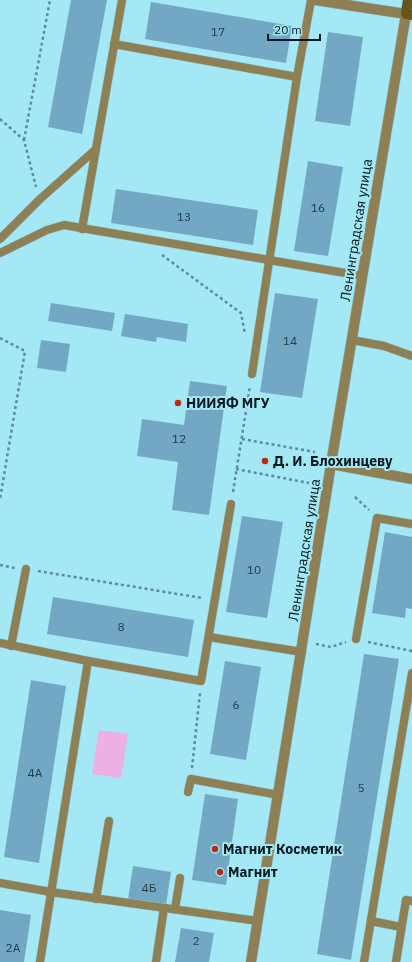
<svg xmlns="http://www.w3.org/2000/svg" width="412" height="962" font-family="'IBM Plex Sans',sans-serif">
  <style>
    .green { fill: #edb0e3 }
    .building { fill: #73a8c5 }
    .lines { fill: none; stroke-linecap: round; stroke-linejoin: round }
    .service-casing { stroke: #86c2ce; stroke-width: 9 }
    .minor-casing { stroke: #86c2ce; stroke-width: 11 }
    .tertiary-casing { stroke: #86c2ce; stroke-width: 11 }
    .secondary-casing { stroke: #86c2ce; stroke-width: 11 }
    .path { stroke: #5d8e98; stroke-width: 2.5; stroke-dasharray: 3 3; stroke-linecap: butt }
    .service { stroke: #8e8054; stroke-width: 8 }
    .minor { stroke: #8e8054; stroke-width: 10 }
    .tertiary { stroke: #8e8054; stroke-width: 10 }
    .secondary { stroke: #66551e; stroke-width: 10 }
    .poi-dot { fill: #b82c13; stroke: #a4e7f5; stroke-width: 1.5 }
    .labels { text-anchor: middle; stroke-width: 4; stroke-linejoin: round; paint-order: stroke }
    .number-label { font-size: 12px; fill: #1d3c47 }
    .street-label { font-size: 14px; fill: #00181d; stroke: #a4e7f5 }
    .poi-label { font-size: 14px; font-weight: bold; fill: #00181d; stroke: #a4e7f5; text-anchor: start }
  </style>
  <rect width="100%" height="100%" fill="#a4e7f5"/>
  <polygon class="green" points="99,730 128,734 121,778 92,774"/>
  <g class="building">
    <polygon points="71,0 107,0 82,134 48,127"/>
    <polygon points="151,2 292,26 286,63 145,39"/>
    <polygon points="328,32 363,37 350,126 315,121"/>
    <polygon points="308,161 343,167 328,256 294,251"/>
    <polygon points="116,189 258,210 253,245 111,223"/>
    <polygon points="275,293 318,299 302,398 260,392"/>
    <polygon points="51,303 115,313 112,331 48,321"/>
    <polygon points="125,314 188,324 186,342 157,337 156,342 121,336"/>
    <polygon points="41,340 70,344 66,372 37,368"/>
    <polygon points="190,381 227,386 209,515 172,510 178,462 137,456 142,419 184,425"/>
    <polygon points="242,516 283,522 267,618 226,612"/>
    <polygon points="385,532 412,537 412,609 406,608 405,618 372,613"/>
    <polygon points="53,597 194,620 188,657 47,634"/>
    <polygon points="364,654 399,659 351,960 317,954"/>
    <polygon points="225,661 261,667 246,760 210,754"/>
    <polygon points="31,680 66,686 39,863 4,857"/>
    <polygon points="205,794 238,799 226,885 192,880"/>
    <polygon points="133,866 171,872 166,905 128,899"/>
    <polygon points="0,910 31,915 24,962 0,962"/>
    <polygon points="181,928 214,933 209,962 175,962"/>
  </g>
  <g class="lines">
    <defs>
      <g id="service">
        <polyline points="114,44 297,77"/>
        <polyline points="82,229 122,0"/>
        <polyline points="0,239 39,200 95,150"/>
        <polyline points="0,253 47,230 64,225 363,276"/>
        <polyline points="352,340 384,346 412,356"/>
        <polyline points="252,374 297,77 311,0"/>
        <polyline points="209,637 302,652"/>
        <polyline points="356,639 377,518 412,524"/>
        <polyline points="0,643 88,661"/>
        <polyline points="11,646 26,569"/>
        <polyline points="188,792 191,779 279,795"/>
        <polyline points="0,883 51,892 258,921"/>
        <polyline points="96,899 109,821"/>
        <polyline points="175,909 180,878"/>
        <polyline points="371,921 401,927"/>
        <polyline points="40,962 88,661 201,681 231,504"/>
        <polyline points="156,962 164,908"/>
        <polyline points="364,962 412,673"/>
        <polyline points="396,962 406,900 412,901"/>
      </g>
      <polyline id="minor" points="331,464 412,479"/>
      <polyline id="tertiary" points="251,962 331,464 406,14 315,0"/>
      <polyline id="secondary" points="408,0 406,14 412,15"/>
    </defs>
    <use href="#service" class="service-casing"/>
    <use href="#minor" class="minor-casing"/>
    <use href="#tertiary" class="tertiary-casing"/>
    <use href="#secondary" class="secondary-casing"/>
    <g class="path">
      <polyline points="0,119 24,140 36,187"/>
      <polyline points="24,140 50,0"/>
      <polyline points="162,255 241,313 245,334"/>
      <polyline points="0,338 25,351 0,499"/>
      <polyline points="242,439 315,452"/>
      <polyline points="236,469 309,483"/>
      <polyline points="233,492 250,386"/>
      <polyline points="355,497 369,510"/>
      <polyline points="0,565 15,568"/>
      <polyline points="38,571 202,598"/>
      <polyline points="368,642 412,651"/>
      <polyline points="316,644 331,647 346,642"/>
      <polyline points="192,768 200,693"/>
    </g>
    <use href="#service" class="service"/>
    <use href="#minor" class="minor"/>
    <use href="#tertiary" class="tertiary"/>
    <use href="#secondary" class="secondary"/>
  </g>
  <g class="poi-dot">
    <circle cx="178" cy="403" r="4"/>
    <circle cx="265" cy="461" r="4"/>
    <circle cx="215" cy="849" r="4"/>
    <circle cx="220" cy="872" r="4"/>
  </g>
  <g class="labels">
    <g class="number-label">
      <text x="218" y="36">17</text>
      <text x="318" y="212">16</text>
      <text x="184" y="221">13</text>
      <text x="290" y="345">14</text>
      <text x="179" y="443">12</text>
      <text x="254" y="574">10</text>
      <text x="121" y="631">8</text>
      <text x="236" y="709">6</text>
      <text x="35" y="777">4А</text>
      <text x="361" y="792">5</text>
      <text x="149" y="892">4Б</text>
      <text x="196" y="945">2</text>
      <text x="13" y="952">2А</text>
    </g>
    <g class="street-label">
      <text transform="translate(356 230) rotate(-81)" y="5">Ленинградская улица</text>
      <text transform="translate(304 550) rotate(-81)" y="5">Ленинградская улица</text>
    </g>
    <g class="poi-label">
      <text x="186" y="408">НИИЯФ МГУ</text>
      <text x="273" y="466">Д. И. Блохинцеву</text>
      <text x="223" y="854">Магнит Косметик</text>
      <text x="228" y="877">Магнит</text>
    </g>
  </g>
  <path d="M268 34v6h52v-6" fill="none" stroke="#00181d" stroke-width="2"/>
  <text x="274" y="34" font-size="12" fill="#00181d" stroke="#a4e7f5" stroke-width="3" paint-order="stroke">20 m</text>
</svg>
